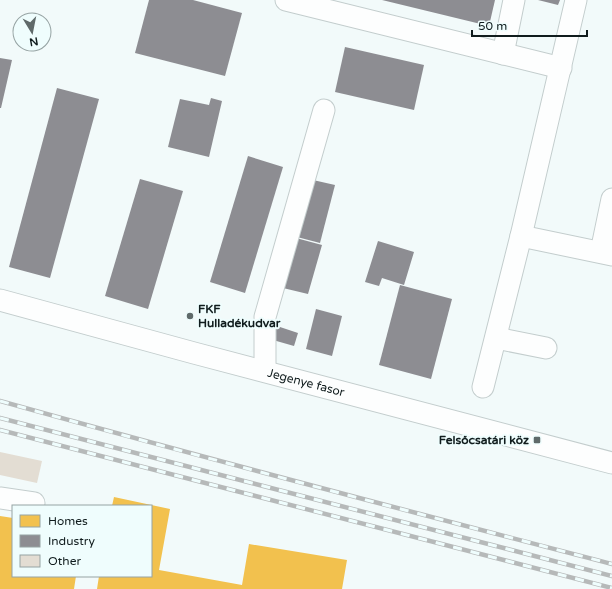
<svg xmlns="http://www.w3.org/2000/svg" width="612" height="589" font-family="'Varela Round',sans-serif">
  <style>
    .homes { fill: #f2c14e }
    .industry { fill: #8d8d92 }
    .building { fill: #e3ddd3 }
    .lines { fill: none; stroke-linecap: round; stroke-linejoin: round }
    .minor-casing { stroke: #c3cdcd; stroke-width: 23 }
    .minor { stroke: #fdfefe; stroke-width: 21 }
    .rail-casing { stroke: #b6b9b9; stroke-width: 4.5 }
    .rail { stroke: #effdfd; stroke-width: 3; stroke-dasharray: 9; stroke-linecap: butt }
    .poi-dot { fill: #5f6a6a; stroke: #effdfd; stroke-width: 1.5 }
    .labels { text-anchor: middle; stroke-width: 4; stroke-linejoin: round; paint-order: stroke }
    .poi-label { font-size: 12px; font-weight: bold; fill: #101c1d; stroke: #effdfd; text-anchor: start }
    .street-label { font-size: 12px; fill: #101c1d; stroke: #effdfd }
  </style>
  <rect width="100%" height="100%" fill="#f2fafa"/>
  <g class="homes">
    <polygon points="114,497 170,509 159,570 242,585 249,544 347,560 342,589 97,589 99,576 151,576 151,506 112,506"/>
    <polygon points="0,516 13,518 13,576 76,576 74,589 0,589"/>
  </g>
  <g class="industry">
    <polygon points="149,0 193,0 242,13 225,76 135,53"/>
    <polygon points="382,0 495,0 489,26"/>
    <polygon points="538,0 560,0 558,5"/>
    <polygon points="345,47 424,65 414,110 335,92"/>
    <polygon points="0,58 12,60 1,108 0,108"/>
    <polygon points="57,88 99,99 50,278 9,267"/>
    <polygon points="211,98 222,101 209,157 168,147 180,99 209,105"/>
    <polygon points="248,156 283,167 245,293 210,282"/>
    <polygon points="140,179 183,191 148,309 105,296"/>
    <polygon points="313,180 335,185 320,243 297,237"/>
    <polygon points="296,238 322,245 308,294 283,288"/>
    <polygon points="378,241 414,252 404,285 382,278 379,286 365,282"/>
    <polygon points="400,285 452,299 431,379 379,365"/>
    <polygon points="316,309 342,316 332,356 306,349"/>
    <polygon points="277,326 298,333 294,346 273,340"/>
  </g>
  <polygon class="building" points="0,452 42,461 37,483 0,475"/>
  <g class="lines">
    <defs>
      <g id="minor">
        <polyline points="286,0 561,68"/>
        <polyline points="503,54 514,0"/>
        <polyline points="521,236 612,255"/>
        <polyline points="601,252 612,199"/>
        <path id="s1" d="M 0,300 L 194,353 L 612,463"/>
        <polyline points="496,338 546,348"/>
        <polyline points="265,371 265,317 324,110"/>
        <polyline points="483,387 521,236 576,0"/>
        <polyline points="0,498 34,503"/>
      </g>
    </defs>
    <use href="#minor" class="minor-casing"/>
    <use href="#minor" class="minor"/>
    <defs>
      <g id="rail">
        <path d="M 0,401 C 203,458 408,511 612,564"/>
        <polyline points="0,418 612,576"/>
        <polyline points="0,430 612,588"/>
      </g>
    </defs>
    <use href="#rail" class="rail-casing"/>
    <use href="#rail" class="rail"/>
  </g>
  <g class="poi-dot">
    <circle cx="190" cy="316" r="4"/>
    <rect x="533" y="436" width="8" height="8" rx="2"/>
  </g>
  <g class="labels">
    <g class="poi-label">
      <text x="198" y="313">FKF<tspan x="198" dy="14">Hulladékudvar</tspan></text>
      <text x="529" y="444" text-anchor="end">Felsőcsatári köz</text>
    </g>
    <g class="street-label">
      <text dy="4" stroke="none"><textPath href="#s1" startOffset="317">Jegenye fasor</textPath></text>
    </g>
  </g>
  <rect x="12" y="505" width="140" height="72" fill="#effdfd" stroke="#96a3a3"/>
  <rect x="20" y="515" width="20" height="12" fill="#f2c14e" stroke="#96a3a3"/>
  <text x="48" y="525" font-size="12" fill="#101c1d">Homes</text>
  <rect x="20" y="535" width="20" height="12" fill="#8d8d92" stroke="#96a3a3"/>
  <text x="48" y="545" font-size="12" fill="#101c1d">Industry</text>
  <rect x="20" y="555" width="20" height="12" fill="#e3ddd3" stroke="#96a3a3"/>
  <text x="48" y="565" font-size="12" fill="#101c1d">Other</text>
  <g transform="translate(32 32) rotate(170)"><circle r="19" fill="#effdfd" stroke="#96a3a3"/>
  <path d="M0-3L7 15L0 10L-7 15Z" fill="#5f6a6a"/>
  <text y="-6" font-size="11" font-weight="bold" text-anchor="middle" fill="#101c1d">N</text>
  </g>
  <path d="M472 30v6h115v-6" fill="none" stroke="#101c1d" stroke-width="2"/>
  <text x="478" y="30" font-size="12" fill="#101c1d" stroke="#effdfd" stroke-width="3" paint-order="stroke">50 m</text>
</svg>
